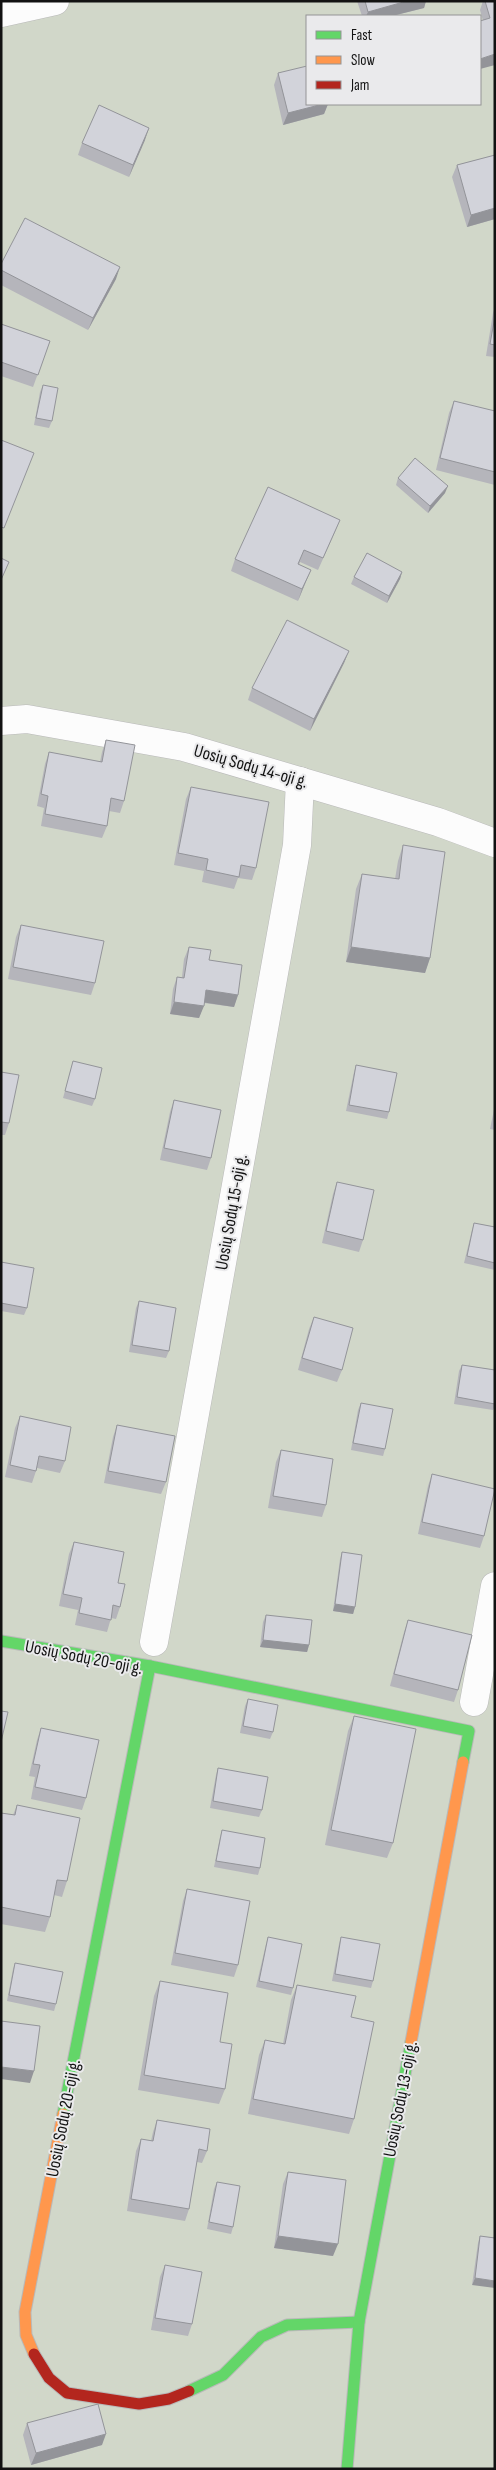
<svg xmlns="http://www.w3.org/2000/svg" width="496" height="2470" font-family="'Sofia Sans Condensed',sans-serif">
  <style>
    .green { fill: #d1d7c9; fill-rule: evenodd }
    .lines { fill: none; stroke-linecap: round; stroke-linejoin: round }
    .street-casing { stroke: #b9b9b9; stroke-width: 29 }
    .fast-casing { stroke: #b9b9b9; stroke-width: 13 }
    .slow-casing { stroke: #b9b9b9; stroke-width: 13 }
    .jam-casing { stroke: #b9b9b9; stroke-width: 13 }
    .street { stroke: #fcfcfc; stroke-width: 28 }
    .fast { stroke: #63d668; stroke-width: 11 }
    .slow { stroke: #ff974d; stroke-width: 11 }
    .jam { stroke: #b3261e; stroke-width: 11 }
    .wall { fill: #b5b5bb }
    .shaded-wall { fill: #939499 }
    .building { fill: #d2d3da; stroke: #939499 }
    .labels { text-anchor: middle; stroke-width: 4; stroke-linejoin: round; paint-order: stroke }
    .street-label { font-size: 18px; fill: #121212; stroke: #eaeaec }
  </style>
  <rect width="100%" height="100%" fill="#ebebeb"/>
  <path class="green" d="M 1,1 L 495,1 L 495,2469 L 1,2469 ZM 307,16 L 480,16 L 480,104 L 307,104 Z"/>
  <g class="lines">
    <defs>
      <g id="street">
        <polyline points="1,13 55,1"/>
        <polyline points="1,721 27,719 184,747 438,822 495,843"/>
        <polyline points="154,1642 297,845 300,781"/>
        <polyline points="474,1702 495,1586"/>
      </g>
      <g id="fast">
        <polyline points="1,1641 150,1666 63,2114"/>
        <polyline points="150,1666 469,1731 463,1762"/>
        <polyline points="189,2391 223,2375 261,2337 287,2325 359,2322"/>
        <polyline points="347,2469 359,2322 411,2042"/>
      </g>
      <g id="slow">
        <polyline points="411,2042 463,1762"/>
        <polyline points="34,2354 26,2335 25,2312 63,2114"/>
      </g>
      <polyline id="jam" points="34,2354 49,2378 67,2393 139,2404 169,2399 189,2391"/>
    </defs>
    <use href="#street" class="street-casing"/>
    <use href="#fast" class="fast-casing"/>
    <use href="#slow" class="slow-casing"/>
    <use href="#jam" class="jam-casing"/>
    <use href="#street" class="street"/>
    <use href="#fast" class="fast"/>
    <use href="#slow" class="slow"/>
    <use href="#jam" class="jam"/>
  </g>
  <g class="wall">
    <polygon points="357,1 426,1 424,8 392,16 362,16"/>
    <polygon points="483,1 495,1 495,65 480,10"/>
    <polygon points="278,73 307,104 328,104 324,114 283,125 274,85"/>
    <polygon points="145,140 129,177 78,155 82,143"/>
    <polygon points="495,155 495,219 467,227 452,177 457,165"/>
    <polygon points="1,264 116,279 88,330 1,285"/>
    <polygon points="495,307 495,357 486,356 493,313"/>
    <polygon points="1,324 50,341 33,387 1,376"/>
    <polygon points="43,385 52,421 49,428 34,425 40,392"/>
    <polygon points="454,401 494,411 495,407 495,485 436,470 449,413"/>
    <polygon points="398,478 445,493 428,513 396,485"/>
    <polygon points="340,520 335,532 318,570 300,562 299,565 311,570 298,601 231,571 235,559"/>
    <polygon points="402,572 400,579 387,603 351,584 354,577"/>
    <polygon points="349,651 344,663 310,731 248,700 252,688"/>
    <polygon points="106,740 124,801 120,813 109,811 107,826 102,838 41,826 44,808 37,806 45,764 49,752 100,762 102,752"/>
    <polygon points="191,787 256,868 252,880 238,878 234,889 202,882 204,871 174,865 186,799"/>
    <polygon points="403,845 430,958 425,973 346,962 356,889 362,874 395,879 398,861"/>
    <polygon points="21,925 95,983 91,995 8,979 16,937"/>
    <polygon points="189,947 209,960 238,995 234,1007 204,1003 199,1018 170,1014 173,989 177,977 182,977 184,959"/>
    <polygon points="73,1061 95,1099 92,1106 63,1098"/>
    <polygon points="356,1065 389,1112 387,1119 346,1111 354,1072"/>
    <polygon points="1,1072 9,1123 5,1135 1,1135"/>
    <polygon points="174,1100 211,1158 207,1170 160,1160 170,1112"/>
    <polygon points="495,1105 495,1130 490,1129"/>
    <polygon points="337,1182 363,1240 359,1252 322,1243 333,1194"/>
    <polygon points="474,1223 495,1227 495,1270 464,1263 472,1230"/>
    <polygon points="1,1262 27,1308 24,1315 1,1311"/>
    <polygon points="139,1301 169,1351 166,1358 129,1352 136,1308"/>
    <polygon points="314,1317 342,1370 337,1382 298,1370 309,1329"/>
    <polygon points="462,1365 495,1370 495,1406 493,1410 454,1404 459,1371"/>
    <polygon points="361,1403 385,1449 383,1456 351,1450 358,1410"/>
    <polygon points="20,1416 65,1461 60,1473 37,1468 32,1483 5,1477 15,1428"/>
    <polygon points="117,1425 166,1482 161,1494 104,1483 113,1437"/>
    <polygon points="281,1450 326,1505 322,1517 268,1508 276,1462"/>
    <polygon points="432,1474 484,1536 480,1548 418,1534 428,1486"/>
    <polygon points="74,1542 118,1583 120,1607 116,1619 111,1618 107,1632 75,1625 78,1610 59,1606 69,1554"/>
    <polygon points="342,1552 355,1607 353,1614 333,1611 340,1559"/>
    <polygon points="266,1615 309,1645 307,1652 260,1647 263,1622"/>
    <polygon points="408,1620 458,1690 454,1702 390,1686 404,1632"/>
    <polygon points="248,1699 273,1732 270,1739 240,1733 245,1706"/>
    <polygon points="354,1716 393,1843 387,1858 325,1845 348,1731"/>
    <polygon points="41,1728 86,1798 82,1810 31,1799 35,1777 29,1776 37,1740"/>
    <polygon points="218,1768 262,1810 259,1817 210,1808 216,1775"/>
    <polygon points="17,1805 67,1881 62,1897 54,1895 50,1917 45,1932 1,1924 1,1813 13,1815"/>
    <polygon points="222,1830 260,1868 258,1875 214,1867 220,1837"/>
    <polygon points="187,1889 238,1965 234,1977 171,1965 183,1901"/>
    <polygon points="268,1937 293,1988 291,1995 256,1987 266,1944"/>
    <polygon points="341,1937 373,1981 371,1988 332,1981 339,1944"/>
    <polygon points="15,1963 56,2004 54,2011 7,2001 13,1969"/>
    <polygon points="160,1981 220,2042 225,2089 219,2104 138,2090 154,1996"/>
    <polygon points="297,1985 351,2017 354,2119 349,2134 248,2114 259,2055 265,2040 283,2044 291,2000"/>
    <polygon points="157,2120 207,2151 202,2163 197,2162 189,2209 185,2221 127,2211 136,2151 141,2139 151,2141 153,2132"/>
    <polygon points="288,2172 333,2256 274,2248 283,2184"/>
    <polygon points="217,2182 233,2227 231,2234 207,2229 214,2189"/>
    <polygon points="480,2236 495,2238 472,2285 478,2243"/>
    <polygon points="165,2265 192,2324 188,2336 151,2330 160,2277"/>
    <polygon points="27,2423 102,2445 31,2465 23,2435"/>
  </g>
  <g class="shaded-wall">
    <polygon points="407,1 426,1 424,8 392,16 366,16 368,12"/>
    <polygon points="495,54 495,65 480,69 480,59"/>
    <polygon points="323,104 328,104 324,114 283,125 288,113"/>
    <polygon points="149,128 145,140 129,177 133,165"/>
    <polygon points="495,208 495,219 467,227 471,215"/>
    <polygon points="120,267 116,279 88,330 93,318"/>
    <polygon points="448,486 445,493 428,513 430,506"/>
    <polygon points="311,570 306,581 298,601 302,589"/>
    <polygon points="402,572 400,579 387,603 389,596"/>
    <polygon points="349,651 344,663 310,731 314,719"/>
    <polygon points="351,947 430,958 425,973 346,962"/>
    <polygon points="206,990 238,995 234,1007 201,1002"/>
    <polygon points="174,1002 204,1006 199,1018 170,1014"/>
    <polygon points="335,1604 355,1607 353,1614 333,1611"/>
    <polygon points="263,1640 309,1645 307,1652 260,1647"/>
    <polygon points="1,2067 34,2071 30,2083 1,2079"/>
    <polygon points="278,2236 338,2244 333,2256 274,2248"/>
    <polygon points="475,2278 495,2281 495,2288 472,2285"/>
    <polygon points="106,2434 102,2445 31,2465 36,2453"/>
  </g>
  <g class="building">
    <polygon points="365,1 407,1 368,12"/>
    <polygon points="485,1 495,1 495,54 480,59 480,21 490,18"/>
    <polygon points="307,66 307,104 323,104 288,113 278,73"/>
    <polygon points="99,105 149,128 133,165 82,143"/>
    <polygon points="495,155 495,208 471,215 457,165"/>
    <polygon points="25,218 120,267 93,318 1,270 1,264"/>
    <polygon points="495,316 495,345 490,344"/>
    <polygon points="1,324 50,341 38,375 1,362"/>
    <polygon points="43,385 58,388 52,421 36,418"/>
    <polygon points="454,401 495,411 495,472 440,458"/>
    <polygon points="1,440 34,453 4,528 1,527"/>
    <polygon points="415,458 448,486 430,506 398,478"/>
    <polygon points="268,487 340,520 323,558 304,550 298,564 311,570 302,589 235,559"/>
    <polygon points="367,553 402,572 389,596 354,577"/>
    <polygon points="1,558 9,562 1,580"/>
    <polygon points="287,620 349,651 314,719 252,688"/>
    <polygon points="106,740 135,745 124,801 111,798 107,826 45,814 48,796 41,794 49,752 102,762"/>
    <polygon points="191,787 269,802 256,868 241,865 239,877 206,870 208,859 178,853"/>
    <polygon points="403,845 445,852 430,958 351,947 362,874 399,879"/>
    <polygon points="21,925 104,941 95,983 13,967"/>
    <polygon points="189,947 211,950 209,960 242,965 238,995 206,990 204,1006 174,1002 177,977 184,978"/>
    <polygon points="73,1061 102,1068 95,1099 65,1091"/>
    <polygon points="356,1065 397,1073 389,1112 349,1105"/>
    <polygon points="1,1072 19,1075 9,1123 1,1122"/>
    <polygon points="174,1100 221,1110 211,1158 164,1148"/>
    <polygon points="337,1182 374,1190 363,1240 326,1231"/>
    <polygon points="474,1223 495,1227 495,1263 467,1256"/>
    <polygon points="1,1262 34,1268 27,1308 1,1303"/>
    <polygon points="139,1301 176,1308 169,1351 132,1345"/>
    <polygon points="314,1317 353,1328 342,1370 302,1358"/>
    <polygon points="462,1365 495,1370 495,1404 457,1397"/>
    <polygon points="361,1403 393,1409 385,1449 353,1443"/>
    <polygon points="20,1416 71,1427 65,1461 39,1456 36,1471 10,1465"/>
    <polygon points="117,1425 175,1436 166,1482 108,1471"/>
    <polygon points="281,1450 333,1459 326,1505 273,1496"/>
    <polygon points="432,1474 495,1489 484,1536 422,1522"/>
    <polygon points="74,1542 124,1552 118,1583 125,1584 120,1607 113,1605 111,1620 79,1613 82,1598 63,1594"/>
    <polygon points="342,1552 362,1555 355,1607 335,1604"/>
    <polygon points="266,1615 312,1620 309,1645 263,1640"/>
    <polygon points="408,1620 472,1635 458,1690 394,1674"/>
    <polygon points="248,1699 278,1705 273,1732 243,1726"/>
    <polygon points="1,1711 8,1712 1,1742"/>
    <polygon points="354,1716 416,1729 393,1843 331,1830"/>
    <polygon points="41,1728 99,1740 86,1798 35,1787 40,1765 33,1764"/>
    <polygon points="218,1768 268,1777 262,1810 213,1801"/>
    <polygon points="17,1805 80,1818 67,1881 57,1880 50,1917 1,1907 1,1813 15,1815"/>
    <polygon points="222,1830 265,1838 260,1868 216,1861"/>
    <polygon points="187,1889 250,1901 238,1965 175,1953"/>
    <polygon points="268,1937 302,1944 293,1988 259,1981"/>
    <polygon points="341,1937 380,1944 373,1981 335,1974"/>
    <polygon points="15,1963 63,1972 56,2004 9,1995"/>
    <polygon points="160,1981 228,1993 220,2042 232,2044 225,2089 144,2075"/>
    <polygon points="297,1985 356,1996 351,2017 374,2022 354,2119 253,2099 265,2040 285,2044"/>
    <polygon points="1,2021 40,2026 34,2071 1,2067"/>
    <polygon points="157,2120 210,2129 207,2151 199,2149 189,2209 131,2199 141,2139 153,2141"/>
    <polygon points="288,2172 346,2180 338,2244 278,2236"/>
    <polygon points="217,2182 240,2186 233,2227 209,2222"/>
    <polygon points="480,2236 495,2238 495,2281 475,2278"/>
    <polygon points="165,2265 202,2272 192,2324 155,2318"/>
    <polygon points="98,2404 106,2434 36,2453 27,2423"/>
  </g>
  <g class="labels">
    <g class="street-label">
      <text transform="translate(251 766) rotate(16)" y="6">Uosių Sodų 14-oji g.</text>
      <text transform="translate(231 1212) rotate(-80)" y="6">Uosių Sodų 15-oji g.</text>
      <text transform="translate(84 1657) rotate(11)" y="6">Uosių Sodų 20-oji g.</text>
      <text transform="translate(400 2099) rotate(-79)" y="6">Uosių Sodų 13-oji g.</text>
      <text transform="translate(63 2118) rotate(-79)" y="6">Uosių Sodų 20-oji g.</text>
    </g>
  </g>
  <rect width="496" height="2470" fill="none" stroke="#121212" stroke-width="5"/>
  <rect x="306" y="15" width="175" height="90" fill="#eaeaec" stroke="#949495"/>
  <rect x="316" y="31" width="25" height="8" fill="#63d668" stroke="#949495"/>
  <text x="351" y="40" font-size="15" fill="#121212">Fast</text>
  <rect x="316" y="56" width="25" height="8" fill="#ff974d" stroke="#949495"/>
  <text x="351" y="65" font-size="15" fill="#121212">Slow</text>
  <rect x="316" y="81" width="25" height="8" fill="#b3261e" stroke="#949495"/>
  <text x="351" y="90" font-size="15" fill="#121212">Jam</text>
</svg>
